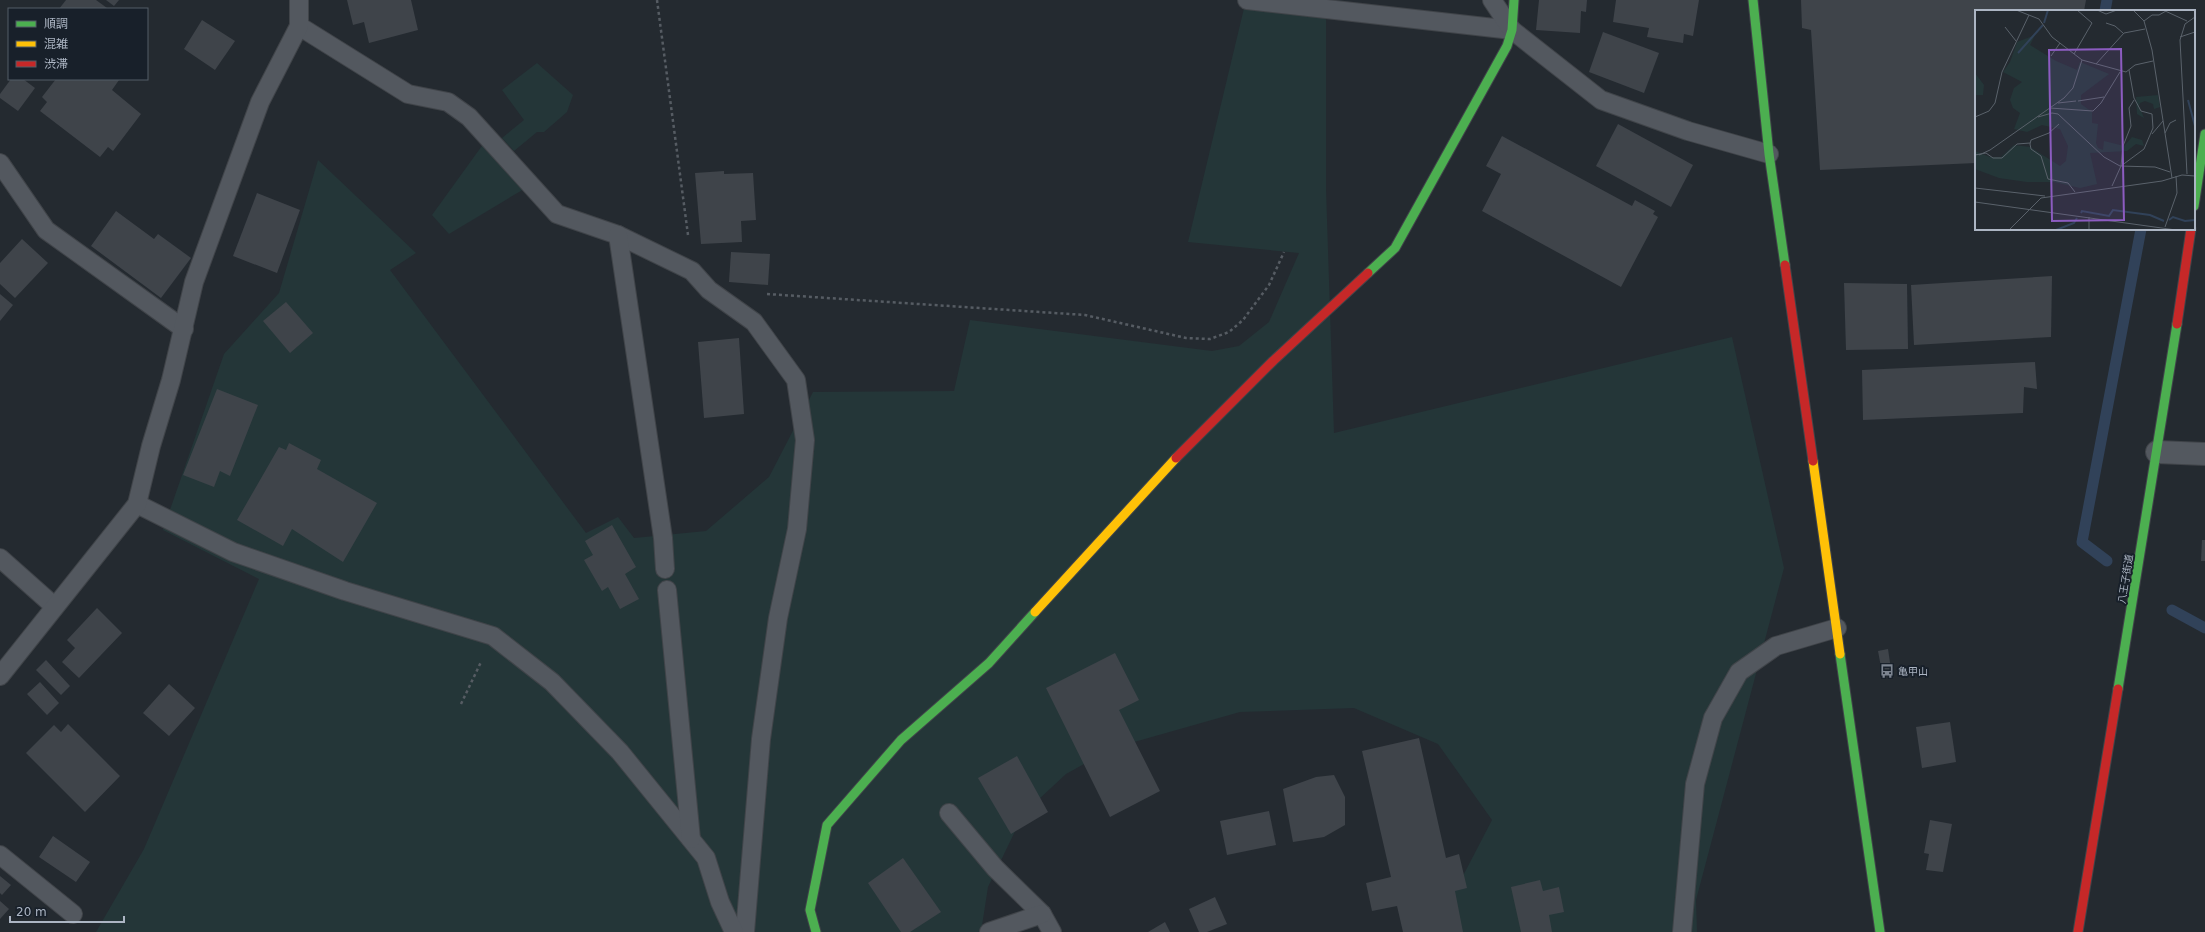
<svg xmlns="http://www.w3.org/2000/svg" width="2205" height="932" font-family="'DejaVu Sans','Noto Sans JP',sans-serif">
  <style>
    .green { fill: #243638 }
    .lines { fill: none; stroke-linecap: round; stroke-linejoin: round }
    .stream { stroke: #314259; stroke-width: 11 }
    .building { fill: #3f444a }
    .lane-casing { stroke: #404449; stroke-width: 20 }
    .street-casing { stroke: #404449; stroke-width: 24 }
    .fast-casing { stroke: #404449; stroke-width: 11 }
    .slow-casing { stroke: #404449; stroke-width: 11 }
    .jam-casing { stroke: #404449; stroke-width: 11 }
    .path { stroke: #565c63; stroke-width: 2.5; stroke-dasharray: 3 3; stroke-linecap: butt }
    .lane { stroke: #53585f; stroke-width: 18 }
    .street { stroke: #53585f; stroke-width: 22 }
    .fast { stroke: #4caf50; stroke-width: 9 }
    .slow { stroke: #ffc107; stroke-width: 9 }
    .jam { stroke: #c62828; stroke-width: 9 }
    .labels { text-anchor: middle; stroke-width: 4; stroke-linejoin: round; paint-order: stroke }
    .street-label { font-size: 10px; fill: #acb5c3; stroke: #18202a }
    .poi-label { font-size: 10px; fill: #acb5c3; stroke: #18202a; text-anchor: start }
    .inset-river { fill: none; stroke: #314259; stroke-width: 2 }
    .inset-road { fill: none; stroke: #5a626b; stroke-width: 1 }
    .view { fill: #8c5cc0; fill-opacity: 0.15; stroke: #8c5cc0; stroke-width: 2 }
    .inset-edge { fill: none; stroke: #acb5c3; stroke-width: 2 }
  </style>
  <rect width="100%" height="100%" fill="#242a30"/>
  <g class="green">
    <polygon points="1246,0 1326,0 1326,189 1334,433 1732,337 1784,568 1696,900 1697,932 1425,932 1453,895 1492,820 1438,744 1354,708 1240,712 1113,748 1066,774 1024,813 988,887 981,932 96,932 144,849 259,579 163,530 224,354 279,293 318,160 416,253 390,270 586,533 618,517 634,538 706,531 769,477 813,392 954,391 970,320 1212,351 1239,346 1269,322 1299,253 1188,242"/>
    <polygon points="537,63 573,95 567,112 544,132 537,132 514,151 502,138 524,120 502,90"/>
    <polygon points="484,143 524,189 449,234 432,215"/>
  </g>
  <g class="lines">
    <g class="stream">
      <polyline points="2105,11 2107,0"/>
      <polyline points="2107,561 2082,542 2141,229"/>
      <polyline points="2172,610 2205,628"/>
    </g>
  </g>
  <g class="building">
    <polygon points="66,0 96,0 107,8 59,9"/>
    <polygon points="106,0 119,0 114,6"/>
    <polygon points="347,0 411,0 418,30 369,43 364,22 353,25"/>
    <polygon points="1539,0 1587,0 1586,12 1581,11 1580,33 1536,30"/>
    <polygon points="1616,0 1699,0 1693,36 1684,34 1683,43 1647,37 1649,28 1613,22"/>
    <polygon points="1801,0 2086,0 2084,11 1976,11 1976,163 1820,170 1811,30 1802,28"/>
    <polygon points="202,20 235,41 215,70 184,49"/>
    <polygon points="1603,32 1659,53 1644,93 1589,72"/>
    <polygon points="11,79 23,79 35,88 18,111 0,98 0,94"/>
    <polygon points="56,79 118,79 119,80 112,90 141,114 113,151 108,147 100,157 40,111 47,102 42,97"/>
    <polygon points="1618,124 1693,165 1671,207 1596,166"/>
    <polygon points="1502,136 1632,206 1635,200 1655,211 1653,214 1658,217 1621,287 1482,211 1501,174 1486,166"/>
    <polygon points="724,171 724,174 753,173 756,220 741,221 742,242 701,244 695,173"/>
    <polygon points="257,193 300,210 277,273 233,256"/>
    <polygon points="116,211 154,239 158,234 191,258 161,298 91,246"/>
    <polygon points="22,239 48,263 15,298 0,284 0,263"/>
    <polygon points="731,252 770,254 768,285 729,282"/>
    <polygon points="2052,276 2051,337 1914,345 1911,285"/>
    <polygon points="1844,283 1907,284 1908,349 1846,350"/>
    <polygon points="0,294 13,305 0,321"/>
    <polygon points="286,302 313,333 290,353 263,321"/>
    <polygon points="739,338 744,414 704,418 698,342"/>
    <polygon points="2035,362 2037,389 2024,387 2023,413 1863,420 1862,370"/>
    <polygon points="217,389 258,405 230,476 220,471 214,487 183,475"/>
    <polygon points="289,443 321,460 317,469 377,503 343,562 292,529 283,546 237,520 279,447 286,450"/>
    <polygon points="612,525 636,567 625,574 639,599 620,609 608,587 602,591 584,560 593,555 585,541"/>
    <polygon points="2202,540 2205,540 2205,561 2201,561"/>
    <polygon points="97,608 122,633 79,678 62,662 75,648 67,640"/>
    <polygon points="1888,649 1892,676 1883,678 1878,651"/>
    <polygon points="1115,653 1139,700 1119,710 1160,791 1110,817 1046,688"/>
    <polygon points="46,660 70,686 61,695 36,670"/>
    <polygon points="40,682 59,703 47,715 27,694"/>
    <polygon points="169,684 195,708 169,736 143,713"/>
    <polygon points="1950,722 1956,762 1922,768 1916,727"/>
    <polygon points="68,724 120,776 85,812 26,753 54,725 61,732"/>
    <polygon points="1419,738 1446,858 1459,854 1467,888 1455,891 1463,932 1403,932 1397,906 1372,911 1366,883 1391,877 1362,751"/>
    <polygon points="1017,756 1048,812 1011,834 978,778"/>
    <polygon points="1334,775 1345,797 1345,825 1324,837 1293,842 1283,789 1316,777"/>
    <polygon points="1269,811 1276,845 1227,855 1220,821"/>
    <polygon points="1930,820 1952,824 1943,872 1926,870 1929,854 1924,853"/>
    <polygon points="53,836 90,862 76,882 39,857"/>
    <polygon points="903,858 941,912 910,932 901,932 868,883"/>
    <polygon points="0,876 11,885 2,895 0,893"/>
    <polygon points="1540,880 1543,891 1559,887 1564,912 1549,915 1552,932 1521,932 1511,887"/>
    <polygon points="1215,897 1227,924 1207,932 1199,932 1189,909"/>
    <polygon points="0,901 9,909 0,919"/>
    <polygon points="1165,922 1170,932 1148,932"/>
  </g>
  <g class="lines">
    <defs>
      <g id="lane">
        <polyline points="1247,0 1512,30"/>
        <polyline points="1492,0 1512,30 1601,100 1688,131 1769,154"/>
        <polyline points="299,26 408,94 448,102 469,117 557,214 618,235 692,271 709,290 754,322 796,380 805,440 797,529 778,618 761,739 745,932"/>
        <polyline points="0,163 46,230 184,329"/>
        <polyline points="618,235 663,538 665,569"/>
        <polyline points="137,504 233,552 345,591 493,636 552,682 620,752 706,858 720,902 734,932"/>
        <polyline points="0,558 54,606"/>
        <polyline points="667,590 691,839"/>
        <polyline points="0,676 137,504 151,446 171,380 194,282 260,102 299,26 299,0"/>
        <polyline points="949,813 995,868 1042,914 1052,932"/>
        <polyline points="0,855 73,914"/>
        <polyline points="989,932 1042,914"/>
        <polyline points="1682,932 1695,784 1713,718 1739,672 1776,646 1837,628"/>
      </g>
      <polyline id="street" points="2157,452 2205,454"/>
      <g id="fast">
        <polyline points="1753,0 1769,154 1785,265"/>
        <polyline points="2194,206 2205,134"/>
        <polyline points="1368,273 1395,248 1507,46 1512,30 1514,0"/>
        <polyline points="1840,654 1880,932"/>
        <polyline points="2118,689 2177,324"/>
        <polyline points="816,932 810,910 827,825 901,740 989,663 1035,612"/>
      </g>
      <g id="slow">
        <polyline points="1813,461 1840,654"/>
        <polyline points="1035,612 1176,458"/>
      </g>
      <g id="jam">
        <polyline points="1785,265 1813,461"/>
        <polyline points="2177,324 2191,229"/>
        <polyline points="1176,458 1273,361 1368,273"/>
        <polyline points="2078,932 2118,689"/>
      </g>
    </defs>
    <use href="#lane" class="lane-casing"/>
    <use href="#street" class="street-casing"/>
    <use href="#fast" class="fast-casing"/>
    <use href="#slow" class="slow-casing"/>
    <use href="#jam" class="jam-casing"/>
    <g class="path">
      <polyline points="657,0 688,235"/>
      <polyline points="767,294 1085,315 1186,338 1210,339 1229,332 1243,320 1269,285 1284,252"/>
      <polyline points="461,704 481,662"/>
    </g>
    <use href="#lane" class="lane"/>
    <use href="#street" class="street"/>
    <use href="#fast" class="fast"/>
    <use href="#slow" class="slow"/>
    <use href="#jam" class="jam"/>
  </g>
  <defs>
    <symbol id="bus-bare" viewBox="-9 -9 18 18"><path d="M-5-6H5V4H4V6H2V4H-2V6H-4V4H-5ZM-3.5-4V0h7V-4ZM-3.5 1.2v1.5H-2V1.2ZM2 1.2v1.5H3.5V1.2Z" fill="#7c8490" stroke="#18202a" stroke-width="2.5" paint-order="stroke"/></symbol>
  </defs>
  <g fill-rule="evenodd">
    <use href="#bus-bare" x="1877" y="661" width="20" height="20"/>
  </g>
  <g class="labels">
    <g class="street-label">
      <text transform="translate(2125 579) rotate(-81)" y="4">八王子街道</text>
    </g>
    <g class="poi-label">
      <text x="1898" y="675">亀甲山</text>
    </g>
  </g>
  <g transform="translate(1975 10)">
    <rect width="220" height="220" fill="#242a30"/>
    <path d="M 60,25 L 55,35 L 81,51 L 102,60 L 105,52 L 134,64 L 106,85 L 106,94 L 117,102 L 117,113 L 123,114 L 121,133 L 123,138 L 128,140 L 129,131 L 149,136 L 157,127 L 167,130 L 169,136 L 161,134 L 152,141 L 115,143 L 122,174 L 105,178 L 79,172 L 52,172 L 24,168 L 0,159 L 0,141 L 15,147 L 26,147 L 39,135 L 55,137 L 85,156 L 91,151 L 93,136 L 85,119 L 67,115 L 52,122 L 39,119 L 45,103 L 38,98 L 35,90 L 39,78 L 47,72 L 28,62 L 35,52 L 42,32 ZM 0,63 L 9,75 L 8,85 L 0,85 ZM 183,85 L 185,97 L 179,99 L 178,94 L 170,91 L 165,93 L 164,96 L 169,108 L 162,104 L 161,87 Z" fill="#243638"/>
    <path class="inset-river" d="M 69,13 L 73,0M 43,43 L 68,15M 213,90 L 220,116M 106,203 L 107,201 L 134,206 L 138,200 L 175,205 L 189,211M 194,210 L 198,207 L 210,211 L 220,210M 81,220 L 99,213 L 102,208"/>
    <path class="inset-road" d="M 41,0 L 64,9 L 77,27 L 107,50 L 151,62 L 160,55 L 178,51M 122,0 L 131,4 L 142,0M 158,0 L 169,11 L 177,40 L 197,168M 188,0 L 212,11M 169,11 L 177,5 L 184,5 L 191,1M 131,13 L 140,16 L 148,23M 30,17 L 41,31M 205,27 L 220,22M 99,44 L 117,13 L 102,0M 76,46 L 85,33M 121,54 L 149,23 L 170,19M 103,91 L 129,87M 83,93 L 101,91M 75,98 L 118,101 L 126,93 L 145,62M 0,107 L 14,101 L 20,93 L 27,62 L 54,5M 63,107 L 77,103 L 83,104 L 129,147 L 145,156 L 180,157 L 195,162M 84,114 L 74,123 L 56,130 L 55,134 L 56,139 L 66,146 L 73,169 L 93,173 L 100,182M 190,123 L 195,113 L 201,110M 177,124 L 188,111M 0,145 L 11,143 L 18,148 L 27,148 L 42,134 L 55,133M 4,145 L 15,140 L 89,88 L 98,78 L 107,50M 146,156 L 148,136 L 156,116 L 154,98 L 159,90M 212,164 L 205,30 L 210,14 L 220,7M 137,176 L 146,156 L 169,139 L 178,118 L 177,104 L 166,101 L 159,88 L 154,60M 0,178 L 70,186M 0,192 L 201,220M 190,217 L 202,183 L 201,166M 34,220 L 66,188 L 187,171 L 207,165 L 220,166M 114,220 L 114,207"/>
    <path class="view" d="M 146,39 L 149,210 L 77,211 L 74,40 Z"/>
    <rect width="220" height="220" class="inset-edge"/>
  </g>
  <rect x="8" y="8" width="140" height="72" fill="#18202a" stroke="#535c67"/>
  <rect x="16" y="21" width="20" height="6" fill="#4caf50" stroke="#535c67"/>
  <text x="44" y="28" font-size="12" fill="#acb5c3">順調</text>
  <rect x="16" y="41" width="20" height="6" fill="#ffc107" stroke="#535c67"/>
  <text x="44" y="48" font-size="12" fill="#acb5c3">混雑</text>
  <rect x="16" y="61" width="20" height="6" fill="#c62828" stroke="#535c67"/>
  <text x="44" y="68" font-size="12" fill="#acb5c3">渋滞</text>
  <path d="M10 916v6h114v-6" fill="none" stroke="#acb5c3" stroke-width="2"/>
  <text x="16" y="916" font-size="12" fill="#acb5c3" stroke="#18202a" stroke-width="3" paint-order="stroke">20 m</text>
</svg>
